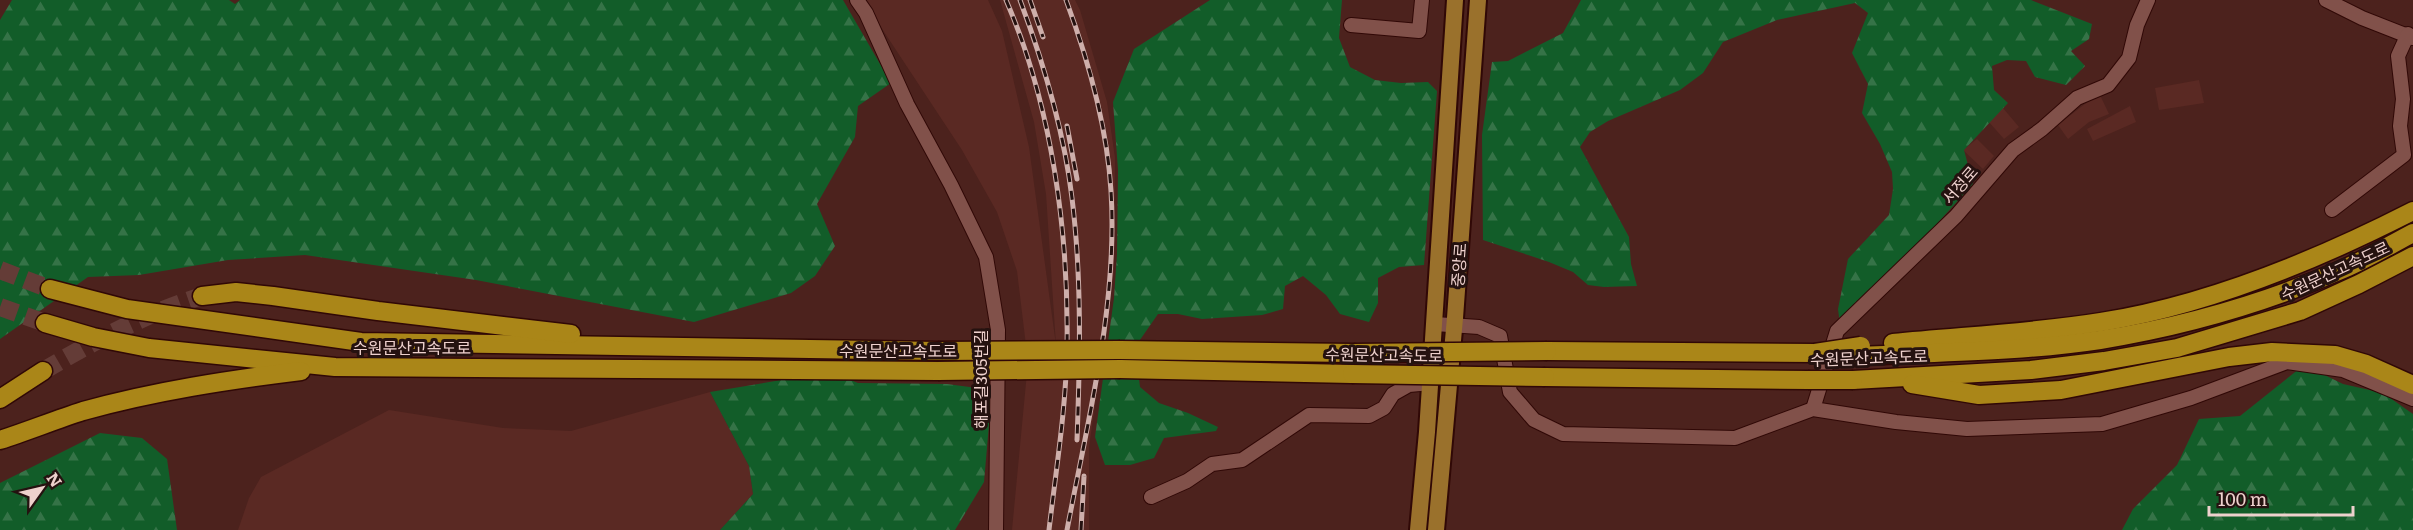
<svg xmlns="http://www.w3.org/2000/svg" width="2413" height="530" font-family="Literata,'Noto Sans KR',serif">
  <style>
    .built { fill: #5a2923 }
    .forest { fill: url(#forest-firs) }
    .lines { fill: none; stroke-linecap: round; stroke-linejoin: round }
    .highway-tunnel { stroke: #643c37; stroke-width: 18; stroke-dasharray: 18 9; stroke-linecap: butt }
    .minor-casing { stroke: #300806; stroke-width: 16 }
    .major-casing { stroke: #300806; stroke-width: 20 }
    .highway-casing { stroke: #300806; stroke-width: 21 }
    .minor { stroke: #81514a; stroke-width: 14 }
    .major { stroke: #9a712c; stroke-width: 16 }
    .highway { stroke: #aa8618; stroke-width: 18 }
    .rail-casing { stroke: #ceafab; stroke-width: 5 }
    .rail { stroke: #251210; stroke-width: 3; stroke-dasharray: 9; stroke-linecap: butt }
    .highway-bridge-casing { stroke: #300806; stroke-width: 21; stroke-linecap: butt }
    .highway-bridge { stroke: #aa8618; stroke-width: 18 }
    .labels { text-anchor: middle; stroke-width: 6; stroke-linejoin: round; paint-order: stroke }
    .street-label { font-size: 16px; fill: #eed1cd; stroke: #251210 }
  </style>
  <defs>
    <pattern id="forest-firs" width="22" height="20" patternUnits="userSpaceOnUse" patternTransform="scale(1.5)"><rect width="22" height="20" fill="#125d29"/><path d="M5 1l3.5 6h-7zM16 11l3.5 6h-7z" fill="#357347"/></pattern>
  </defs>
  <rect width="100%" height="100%" fill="#4c221d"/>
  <g class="built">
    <polygon points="863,0 988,0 1002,31 1029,147 1056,345 1046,194 1034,122 1000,0 1075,0 1080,10 1107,102 1115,158 1114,271 1089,447 1089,530 1012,530 1028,362 1017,271 997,212 962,150"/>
    <polygon points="2199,80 2204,103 2159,110 2155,88"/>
    <polygon points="2099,93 2109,114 2089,122 2068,139 2058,125"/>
    <polygon points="2130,106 2136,122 2093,141 2087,129"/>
    <polygon points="2003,108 2019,127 2004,139 1988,121"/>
    <polygon points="1977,139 1994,156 1983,169 1963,150"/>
    <polygon points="710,392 749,466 753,494 720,530 238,530 249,498 261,477 389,410 503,428 571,431"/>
  </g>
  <g class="forest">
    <polygon points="12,0 229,0 235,4 240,0 843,0 891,83 858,106 855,137 817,204 835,246 815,276 791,293 694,322 476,280 305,255 228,260 139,275 88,277 0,339 0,20"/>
    <polygon points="1210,0 1342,0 1339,38 1350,67 1375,80 1401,83 1428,82 1437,91 1424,265 1399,267 1378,278 1378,303 1369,322 1340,314 1326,295 1303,276 1285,286 1283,309 1262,315 1202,319 1178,314 1158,314 1135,347 1140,387 1159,403 1188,413 1218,427 1216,431 1164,438 1154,458 1130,465 1105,465 1095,437 1114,298 1117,254 1118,170 1113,102 1134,49"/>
    <polygon points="1581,0 2031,0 2092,24 2089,39 2071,51 2085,66 2066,85 2035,77 2026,61 2007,60 1992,66 1994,90 2008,103 1964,150 1973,184 1904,260 1840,324 1838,309 1848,259 1889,215 1893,189 1892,172 1880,144 1862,113 1868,84 1852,53 1868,13 1855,3 1777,20 1723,42 1703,73 1680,90 1608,121 1590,132 1580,147 1629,237 1631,264 1637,286 1604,287 1588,285 1573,272 1549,262 1483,240 1482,135 1492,62 1508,61 1563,33"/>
    <polygon points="2304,365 2343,384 2383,393 2413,414 2413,530 2122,530 2133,509 2177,465 2199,419 2240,416"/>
    <polygon points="840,376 858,383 947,384 992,390 984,482 955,530 720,530 753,494 749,466 710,392 799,377"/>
    <polygon points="100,433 142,438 167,459 177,530 0,530 0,483"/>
  </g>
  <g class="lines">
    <g class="highway-tunnel">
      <polyline points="0,270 50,289"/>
      <polyline points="0,307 45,323"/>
      <path d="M 43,371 C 94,341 145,314 202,296"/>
    </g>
    <defs>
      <g id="minor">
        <polyline points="857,0 866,13 907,104 951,185 986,257 998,330 996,530"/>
        <polyline points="2326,0 2362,18 2413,38"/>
        <polyline points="1351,25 1419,31 1422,0"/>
        <polyline points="2332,210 2404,155 2400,126 2403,99 2398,56 2408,34"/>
        <polyline points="1435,324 1479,327 1500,336 1510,392 1534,420 1563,434 1735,438 1813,409 1896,422 1967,429 2102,424 2191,398 2287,362 2343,370 2413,399"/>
        <polyline points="1813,409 1837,331 1956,216 2013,150 2042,129 2077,98 2108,85 2129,58 2137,25 2148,0"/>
        <polyline points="1151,497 1187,481 1212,464 1242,460 1309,415 1369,416 1384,408 1393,394 1409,385 1431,383"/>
      </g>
      <g id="major">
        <polyline points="1418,530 1427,432 1455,0"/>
        <polyline points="1436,530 1455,318 1478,0"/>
      </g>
      <g id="highway">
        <polyline points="50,289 127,309 361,342 938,351"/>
        <polyline points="202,296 236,292 273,296 378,311 571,334"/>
        <polyline points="45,323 93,337 149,348 335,367 938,371"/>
        <path d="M 1893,343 C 1963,336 2033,333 2101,322 C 2208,305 2317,260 2413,211"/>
        <polyline points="1120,350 1354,353"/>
        <polyline points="1547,351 1815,353"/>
        <path d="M 1859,356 C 1939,352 2020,352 2100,340 C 2186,326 2269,302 2348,267 C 2370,257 2392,244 2413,233"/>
        <polyline points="1120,369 1352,374"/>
        <polyline points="1545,377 1808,380"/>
        <polyline points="1853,380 2031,370 2104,361 2177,348 2300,311 2359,284 2413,256"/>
        <polyline points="1912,384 1979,395 2061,390 2229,357 2272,352 2335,355 2366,364 2413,385"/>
        <polyline points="0,399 43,371"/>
        <path d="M 0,440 C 28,431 55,420 83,411 C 155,391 228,380 301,371"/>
      </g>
    </defs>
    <use href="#minor" class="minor-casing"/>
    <use href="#major" class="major-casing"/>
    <use href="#highway" class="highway-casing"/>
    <use href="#minor" class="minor"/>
    <use href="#major" class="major"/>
    <use href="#highway" class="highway"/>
    <defs>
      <g id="rail">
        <path d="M 1006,0 C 1052,106 1069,233 1067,348 C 1066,409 1056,470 1049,530"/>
        <path d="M 1020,0 C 1044,64 1064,131 1072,198 C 1082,279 1080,360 1077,440"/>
        <polyline points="1030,0 1043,37"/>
        <path d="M 1066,0 C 1089,62 1107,125 1111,191 C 1118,304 1088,419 1067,530"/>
        <polyline points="1067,126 1077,179"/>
        <polyline points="1081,530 1084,476"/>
      </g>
    </defs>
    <use href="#rail" class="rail-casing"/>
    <use href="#rail" class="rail"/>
    <defs>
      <g id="highway-bridge">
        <polyline points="938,351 1120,350"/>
        <polyline points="1354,353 1547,351"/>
        <polyline points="1815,353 1861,346"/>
        <polyline points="938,371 1120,369"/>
        <polyline points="1352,374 1545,377"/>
        <polyline points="1808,380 1853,380"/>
      </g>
    </defs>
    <use href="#highway-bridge" class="highway-bridge-casing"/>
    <use href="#highway-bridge" class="highway-bridge"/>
  </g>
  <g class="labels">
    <g class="street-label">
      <text transform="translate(1960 185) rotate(-49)" y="6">서정로</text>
      <text transform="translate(1459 265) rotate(-86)" y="6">중앙로</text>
      <text transform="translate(2335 271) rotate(-25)" y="6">수원문산고속도로</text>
      <text x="412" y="354">수원문산고속도로</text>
      <text x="898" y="357">수원문산고속도로</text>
      <text transform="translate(1384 355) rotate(1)" y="6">수원문산고속도로</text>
      <text transform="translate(1869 358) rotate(-2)" y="6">수원문산고속도로</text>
      <text transform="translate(981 379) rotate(-90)" y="6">해포길305번길</text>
    </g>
  </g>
  <g transform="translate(42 488) rotate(56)" stroke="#251210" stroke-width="4.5" paint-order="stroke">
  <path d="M0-4.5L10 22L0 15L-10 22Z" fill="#eed1cd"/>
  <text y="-9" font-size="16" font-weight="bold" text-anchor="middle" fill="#eed1cd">N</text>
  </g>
  <path d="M2209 506v9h144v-9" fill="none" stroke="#eed1cd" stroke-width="3"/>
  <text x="2218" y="506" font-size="18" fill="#eed1cd" stroke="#251210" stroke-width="4.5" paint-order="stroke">100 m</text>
</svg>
